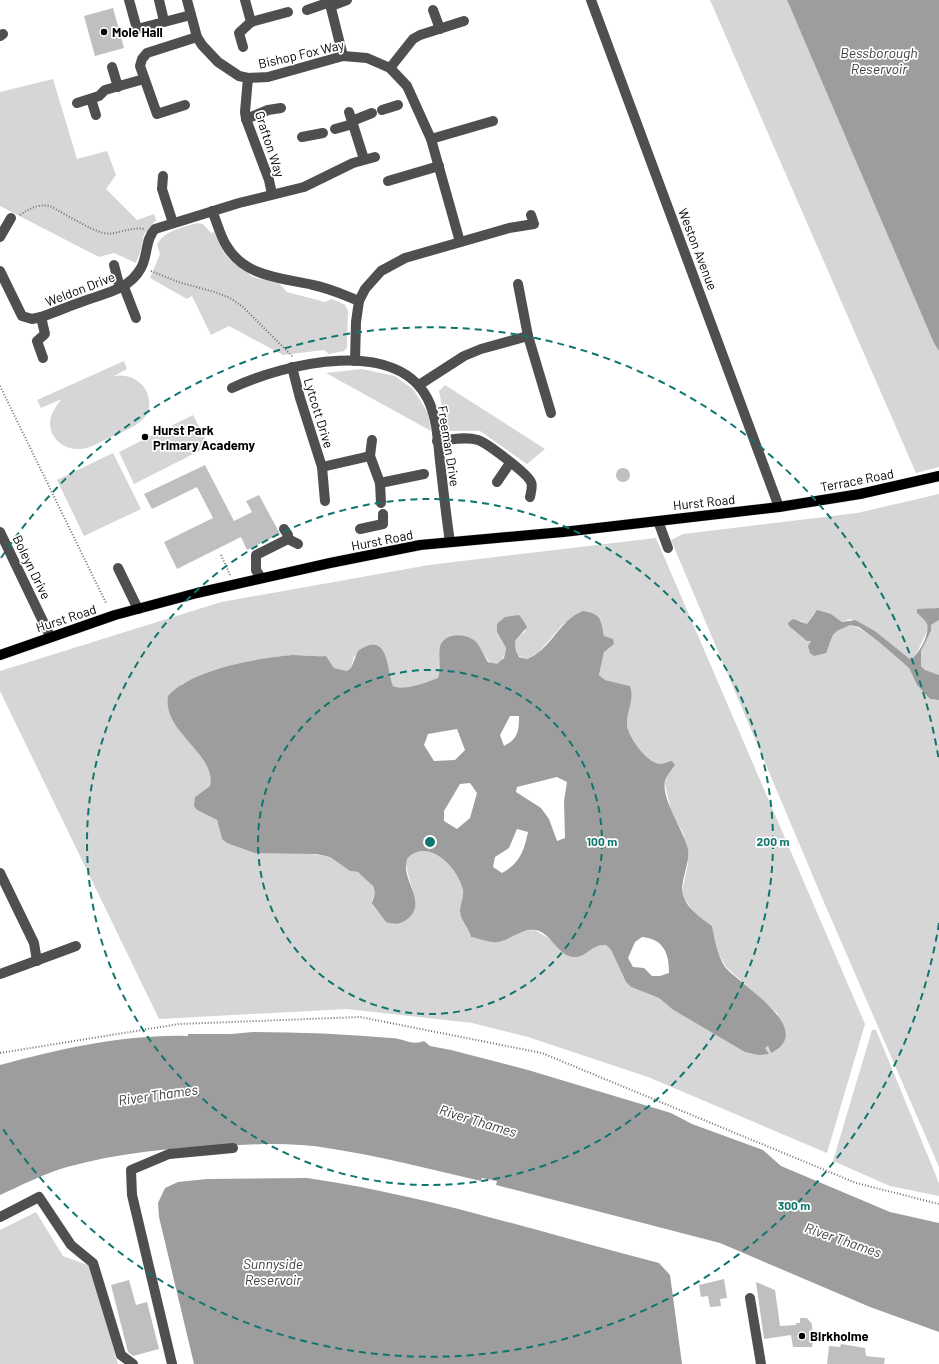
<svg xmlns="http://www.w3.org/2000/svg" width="939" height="1364" font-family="Barlow,sans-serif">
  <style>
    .green { fill: #d6d6d6; fill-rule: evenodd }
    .water { fill: #9d9d9d; fill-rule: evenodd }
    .building { fill: #bfbfbf }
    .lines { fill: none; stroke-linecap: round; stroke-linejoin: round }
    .major-casing { stroke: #dbdbdb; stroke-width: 11 }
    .path { stroke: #717171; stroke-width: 2; stroke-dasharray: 1 2; stroke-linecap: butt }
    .minor { stroke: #4f4f4f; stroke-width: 10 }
    .major { stroke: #000; stroke-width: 10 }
    .ring { fill: none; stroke: #0f766e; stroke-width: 2; stroke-dasharray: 7 5 }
    .poi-dot { fill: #000; stroke: #fff; stroke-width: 1.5 }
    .labels { text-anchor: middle; stroke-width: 3.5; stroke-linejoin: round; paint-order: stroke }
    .poi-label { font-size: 13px; font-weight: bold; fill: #000; stroke: #fff; text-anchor: start }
    .street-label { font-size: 13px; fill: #000; stroke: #fff }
    .water-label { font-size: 14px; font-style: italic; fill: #3e3e3e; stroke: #fff }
    .centre { fill: #0f766e; stroke: #fff; stroke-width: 2 }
    .ring-label { font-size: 12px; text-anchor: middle; font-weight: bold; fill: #0f766e; stroke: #fff; stroke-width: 3.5; stroke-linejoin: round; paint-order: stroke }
  </style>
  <rect width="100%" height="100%" fill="#fff"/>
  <g class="green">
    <polygon points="710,0 787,0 939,351 939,467 916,473"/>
    <polygon points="53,79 77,159 107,151 116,175 106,189 137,220 154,214 156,220 144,234 140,253 136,263 114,253 99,257 0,206 0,92"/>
    <path d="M 197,223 L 203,224 L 211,233 L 214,232 L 224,253 L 231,261 L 253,277 L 279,283 L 287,292 L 325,302 L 332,299 L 345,305 L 348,311 L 347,348 L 344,351 L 329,354 L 324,350 L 283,355 L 229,326 L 211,335 L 192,296 L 187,299 L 150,278 L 160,254 L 157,245 C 164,230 182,228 197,223 Z"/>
    <path d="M 124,361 L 127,369 L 114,376 C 125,374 135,377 143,386 C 147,391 148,394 149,400 C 153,423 123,431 107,439 C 98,443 89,449 79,449 C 69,450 58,444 53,435 C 46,421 53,409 62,399 L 41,408 L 37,400 Z"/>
    <polygon points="362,369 395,376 413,389 428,413 431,431 326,373"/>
    <polygon points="445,385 545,449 527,464 480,431 447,431 439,391"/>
    <polygon points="193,415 209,446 134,484 119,452"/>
    <polygon points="113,453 141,509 84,536 57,480"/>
    <polygon points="939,494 939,608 934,608 917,613 927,622 928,629 914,659 911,660 875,631 851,619 842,622 831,614 814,613 807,624 799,620 811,643 830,644 833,635 837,631 850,625 859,628 879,642 909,668 917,685 930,699 939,700 939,1167 823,900 671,540 683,534 857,513"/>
    <path d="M 656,538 L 865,1024 L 827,1153 L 648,1077 L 528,1037 L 472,1023 L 347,1009 L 159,1019 L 0,691 L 0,671 L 221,602 L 429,565 ZM 601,620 L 604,636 L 607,638 L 599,675 L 605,680 L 630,686 C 634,703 626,712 627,726 C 628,737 643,757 654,763 C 659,765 664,764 668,761 L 665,784 L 671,811 L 684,835 L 688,864 L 682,891 L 683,896 L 694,913 L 712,926 L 718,953 L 726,967 L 778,1014 L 771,1053 L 768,1046 L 764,1048 L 769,1054 L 700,1024 L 672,1009 L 659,998 L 631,987 L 626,982 L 611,950 L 606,945 L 596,946 L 579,956 L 562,953 L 550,939 L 535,930 L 523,931 L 497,942 L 471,937 C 469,928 460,920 460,911 C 460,904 464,898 463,890 C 458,868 428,836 407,859 C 404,880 424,898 408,918 L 372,900 L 375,893 L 371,882 L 358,872 L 350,871 L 330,857 L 222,839 L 217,820 L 197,810 L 195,797 L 210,786 C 215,764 189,745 178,728 L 181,684 C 216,668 254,659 292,655 C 304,655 315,657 326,656 L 334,668 L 347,671 L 351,668 L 354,656 L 391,681 L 393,686 C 406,691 425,682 438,678 L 440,674 L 477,643 C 485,658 499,681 506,648 L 497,632 L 526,630 L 515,641 L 517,655 L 527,659 L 539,652 L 564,623 Z"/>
    <polygon points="939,620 939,675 925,670 921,666 921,651 931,631 931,625"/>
    <polygon points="872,1030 876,1030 939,1183 939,1196 890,1186 833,1161"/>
    <polygon points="36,1212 63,1256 90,1266 118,1364 0,1364 0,1230"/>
  </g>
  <g class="water">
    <polygon points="787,0 939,0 939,351 934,343"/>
    <path d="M 939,608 L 939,620 L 931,625 L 931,631 L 921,651 L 921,666 L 925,670 L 939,675 L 939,700 L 930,699 L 917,685 L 909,668 L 879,642 L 859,627 L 850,625 L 837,631 L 833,635 L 826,653 L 814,656 L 810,653 L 808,646 L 811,641 L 807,641 L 789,626 L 788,623 L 793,619 L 807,624 L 817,610 L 831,614 L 842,622 L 855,620 L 875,631 L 911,660 C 919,654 932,631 926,622 C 924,619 920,616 917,613 L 917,609 Z"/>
    <path d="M 583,611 C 602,614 601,620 604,636 L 613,639 L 614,644 L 604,652 L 599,675 L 605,680 L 630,686 C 635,700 626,712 627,726 C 629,738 647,763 660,764 C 664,764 668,761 672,761 L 675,765 C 672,769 668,774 666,778 C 658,796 685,831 688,850 C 690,864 679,884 683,895 C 688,910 700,917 712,926 C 715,939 717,955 725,967 C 739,984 818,1030 771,1053 L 768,1046 L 765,1048 L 769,1054 L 759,1055 L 745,1052 L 672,1009 L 659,998 L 631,987 L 626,982 L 611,950 L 606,945 C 592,944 586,957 575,957 C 557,957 553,934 536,930 C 522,928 510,940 498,942 C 490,943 478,938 471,937 C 469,928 460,920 460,911 C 460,904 464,898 463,890 C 458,868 428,836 407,859 C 407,862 406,865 406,868 C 406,884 427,905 406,920 C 399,925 394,924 386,922 L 372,903 L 375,893 L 373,886 L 358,872 L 350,871 L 330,857 L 316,854 L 255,853 L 227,843 L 222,839 L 217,820 L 197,810 L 194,806 L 195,797 L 210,786 C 217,754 162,732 168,696 C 190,670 258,658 292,655 C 304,655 315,657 326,656 L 334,668 L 347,671 L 351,668 L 358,651 C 389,630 386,668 393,686 C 406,691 426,682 438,678 C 442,668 438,657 440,647 C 444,631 469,633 477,643 C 481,648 484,656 488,662 L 497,664 L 504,658 L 506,648 L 497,632 L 497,624 L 505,617 L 519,615 L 523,620 L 527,627 L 515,641 L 516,651 L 519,657 L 527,659 C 551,650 559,620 583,611 ZM 510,716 L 519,716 C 519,731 518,739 504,746 L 500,735 ZM 457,729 L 465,750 L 455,760 L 434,761 L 424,745 L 428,734 ZM 557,777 L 567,782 L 564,801 L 565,838 L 557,841 L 549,819 L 541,808 L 516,792 L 517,787 ZM 470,783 L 477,793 L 470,818 L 457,829 L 444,821 L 444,811 L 460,784 ZM 517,829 L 528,832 C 524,851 520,863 502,873 L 493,867 L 495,857 L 509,848 ZM 642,937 C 663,939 669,952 669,973 L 660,976 L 652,976 L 644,968 L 633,967 L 628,958 L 635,942 Z"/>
    <path d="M 253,1032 C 299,1032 345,1034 391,1038 C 403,1038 412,1046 424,1041 L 430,1046 L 451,1050 L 528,1070 L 671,1113 L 692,1124 L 763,1150 L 781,1166 L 890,1212 L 939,1223 L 939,1332 L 870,1307 L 720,1243 L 496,1185 L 497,1181 L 482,1178 L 481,1181 C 430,1169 379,1156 327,1148 C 292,1142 257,1144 222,1146 C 169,1148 118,1153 67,1167 C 43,1174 22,1185 0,1195 L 0,1065 C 60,1049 125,1034 188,1036 L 188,1034 L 231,1034 Z"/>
    <path d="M 307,1178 C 426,1195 542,1233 659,1263 L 670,1275 L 682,1364 L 194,1364 L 159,1217 L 158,1203 L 165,1188 L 178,1182 L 207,1179 Z"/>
  </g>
  <g class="building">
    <polygon points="113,8 124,48 95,56 84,16"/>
    <polygon points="205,465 234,521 252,512 246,501 259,495 280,534 247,550 241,537 177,569 164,542 213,518 197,487 152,509 144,494"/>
    <circle cx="623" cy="475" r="7"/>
    <polygon points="724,1279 727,1298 720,1299 721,1306 710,1307 708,1296 701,1297 699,1285"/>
    <polygon points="129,1280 136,1305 147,1302 159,1349 133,1356 128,1352 111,1285"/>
    <polygon points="756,1282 775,1290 780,1326 796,1325 796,1323 800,1323 800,1318 807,1318 812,1324 813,1339 812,1347 793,1347 791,1335 764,1339"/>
    <polygon points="841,1344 865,1348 866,1356 885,1358 884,1364 827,1364 829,1346 840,1347"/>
  </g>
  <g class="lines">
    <defs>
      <polyline id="major" points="0,655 115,615 197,593 330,563 420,545 563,532 779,507 860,494 939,476"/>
    </defs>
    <use href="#major" class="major-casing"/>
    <g class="path">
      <path d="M 20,215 C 30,208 38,204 50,206 C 63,213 91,230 103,233 C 117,236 130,226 144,229"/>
      <polyline points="151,271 178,282 215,292 230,298 243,307 293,357"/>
      <polyline points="0,386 106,603"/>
      <polyline points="221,555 230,575"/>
      <polyline points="0,1053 179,1024 360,1017 542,1053 856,1183 939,1204"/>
    </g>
    <g class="minor">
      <polyline points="129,0 137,29 191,15"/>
      <polyline points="159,0 164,21"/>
      <polyline points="187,0 197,37 202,45 218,62 239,76 248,78 268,77 343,56 367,58 390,68 407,86 431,139 460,242"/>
      <polyline points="329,0 343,56"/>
      <polyline points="591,0 779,507"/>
      <polyline points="331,6 347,0"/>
      <polyline points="307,10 330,2"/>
      <polyline points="433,10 440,29"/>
      <polyline points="251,22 288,12"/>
      <polyline points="0,36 3,34"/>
      <polyline points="243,47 239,33 251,22 245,0"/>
      <polyline points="112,67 118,87"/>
      <polyline points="390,68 413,39 420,35 464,21"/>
      <polyline points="248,78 245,112 246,119 269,180 272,194"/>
      <polyline points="91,99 96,115"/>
      <polyline points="77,103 99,96 105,90 144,79"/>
      <polyline points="185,105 157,114 140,66 142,59 147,53 197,37"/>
      <polyline points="382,110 398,105"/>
      <polyline points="349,112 364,159"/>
      <polyline points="246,119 268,110 281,108"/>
      <polyline points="352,121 372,113"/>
      <polyline points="335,129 353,124"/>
      <polyline points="302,137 323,133"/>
      <polyline points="431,139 493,121"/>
      <polyline points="163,176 162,189 173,223"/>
      <polyline points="388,181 439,166"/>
      <path d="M 212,211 C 217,222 220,235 226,245 C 244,277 282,278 313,285 C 329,288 344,295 359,301"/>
      <polyline points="0,237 11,218"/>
      <polyline points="114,265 120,288"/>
      <path d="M 0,271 L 22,316 L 32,319 L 41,317 C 56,312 69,306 84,301 C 105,293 129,290 141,268 C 148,256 145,239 155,229 L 239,203 L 304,187 L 353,163 L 375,157"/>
      <polyline points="518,284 528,336 551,413"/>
      <polyline points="124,287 136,318"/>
      <polyline points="41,317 45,334 37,341 43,358"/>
      <polyline points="355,361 356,322 359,301 365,289 381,271 405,258 509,228 534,224 531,215"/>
      <polyline points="292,367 300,398 322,467 325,501"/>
      <polyline points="419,385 464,356 481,349 528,336"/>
      <path d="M 232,388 C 283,364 401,334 430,404 C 437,421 438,442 440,461 C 443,488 446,515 450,542"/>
      <polyline points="372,440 370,456 380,483 381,503"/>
      <path d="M 437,441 C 450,440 465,436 478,440 C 487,443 528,474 531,482 C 533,486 531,492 530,497"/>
      <polyline points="322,467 370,456"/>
      <polyline points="497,482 510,463"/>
      <polyline points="380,483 424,474"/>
      <polyline points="658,521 668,548"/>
      <polyline points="284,529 288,535 288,539"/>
      <polyline points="360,529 383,524 383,514"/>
      <polyline points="0,532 50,636"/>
      <polyline points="118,568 138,609"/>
      <polyline points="261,578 256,570 256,555 288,539 298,544"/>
      <polyline points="0,873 34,943 37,961"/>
      <polyline points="0,974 76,946"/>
      <polyline points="0,1217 39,1197 71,1245 93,1263 121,1355 133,1364"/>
      <polyline points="750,1298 761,1364"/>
      <polyline points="172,1364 132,1195 131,1170 169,1154 233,1148"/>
    </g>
    <use href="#major" class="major"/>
  </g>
  <g class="ring">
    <circle cx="430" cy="842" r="172"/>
    <circle cx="430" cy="842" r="343"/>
    <path d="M939 923A515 515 0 0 1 1 1126M1 558A515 515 0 0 1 939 761"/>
  </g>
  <g class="poi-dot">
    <circle cx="104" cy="32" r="4"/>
    <circle cx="145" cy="437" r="4"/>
    <circle cx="802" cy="1336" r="4"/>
  </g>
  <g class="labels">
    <g class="poi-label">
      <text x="112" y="37">Mole Hall</text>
      <text x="153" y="435">Hurst Park<tspan x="153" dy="15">Primary Academy</tspan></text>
      <text x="810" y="1341">Birkholme</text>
    </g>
    <g class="street-label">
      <text transform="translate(301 54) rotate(-13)" y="5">Bishop Fox Way</text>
      <text transform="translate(270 144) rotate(72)" y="5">Grafton Way</text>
      <text transform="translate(698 249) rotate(69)" y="5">Weston Avenue</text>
      <text transform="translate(80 289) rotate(-21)" y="5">Weldon Drive</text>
      <text transform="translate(319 413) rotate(73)" y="5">Lytcott Drive</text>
      <text transform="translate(449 446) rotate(81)" y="5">Freeman Drive</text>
      <text transform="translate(857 480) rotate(-11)" y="5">Terrace Road</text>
      <text transform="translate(704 502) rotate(-6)" y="5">Hurst Road</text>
      <text transform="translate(382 540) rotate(-11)" y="5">Hurst Road</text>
      <text transform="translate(32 567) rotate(64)" y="5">Boleyn Drive</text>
      <text transform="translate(66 618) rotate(-18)" y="5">Hurst Road</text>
    </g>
    <g class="water-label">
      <text x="879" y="58">Bessborough<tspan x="879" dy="16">Reservoir</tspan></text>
      <text transform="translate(158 1095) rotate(-8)" y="5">River Thames</text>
      <text transform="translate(478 1121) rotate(17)" y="5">River Thames</text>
      <text transform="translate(843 1240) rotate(19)" y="5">River Thames</text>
      <text x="273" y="1269">Sunnyside<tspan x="273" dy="16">Reservoir</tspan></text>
    </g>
  </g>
  <circle cx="430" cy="842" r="6" class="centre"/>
  <g class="ring-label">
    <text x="602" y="846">100 m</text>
    <text x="773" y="846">200 m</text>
    <text x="794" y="1210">300 m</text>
  </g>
</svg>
